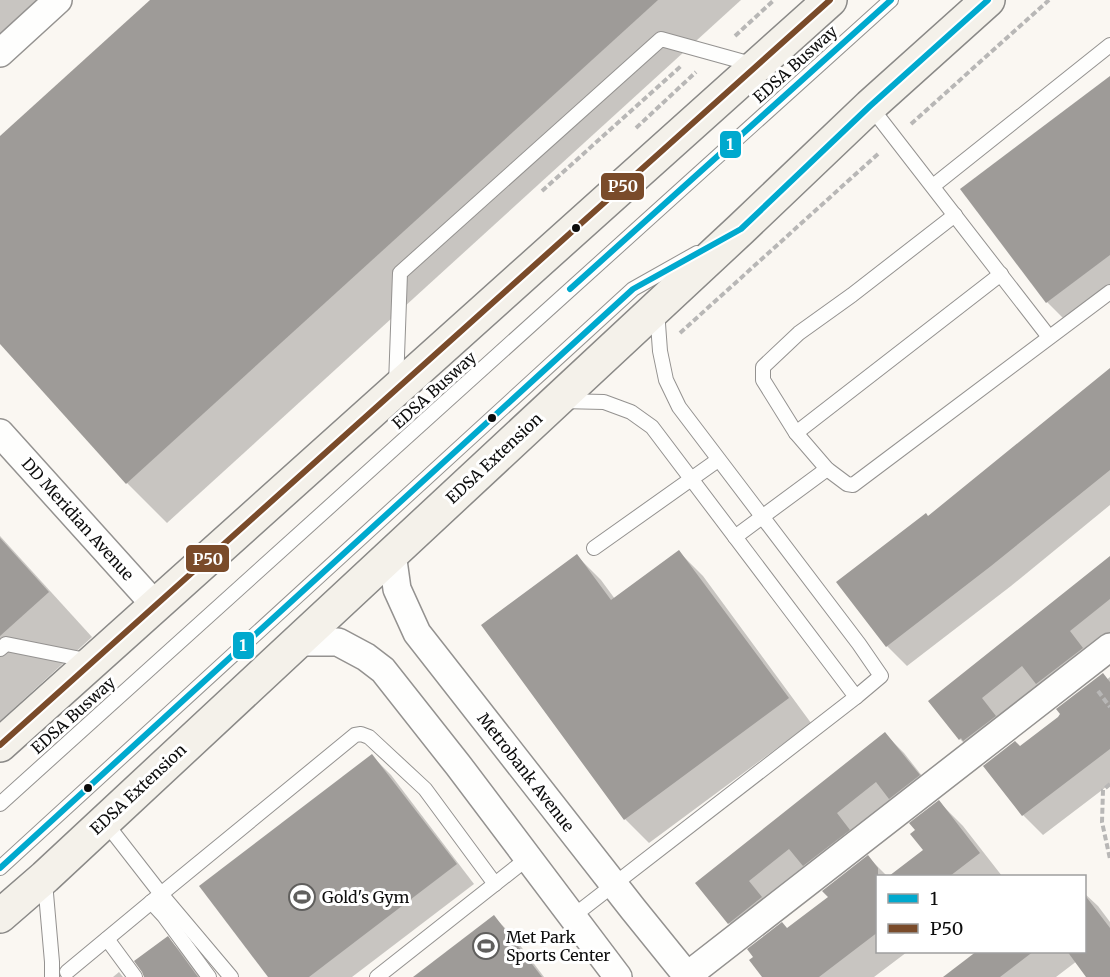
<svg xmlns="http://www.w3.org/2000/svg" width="1110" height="977" font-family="Merriweather,serif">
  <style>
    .shadow { fill: #0003 }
    .building { fill: #9e9b98 }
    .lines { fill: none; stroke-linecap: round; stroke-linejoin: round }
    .lane-casing { stroke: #949290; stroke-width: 16 }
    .street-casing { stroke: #949290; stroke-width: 30 }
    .secondary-casing { stroke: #8a8987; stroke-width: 36 }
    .path { stroke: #b8b7b6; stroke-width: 4; stroke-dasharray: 6 3; stroke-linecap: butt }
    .lane { stroke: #fefefd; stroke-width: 14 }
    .street { stroke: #fefefd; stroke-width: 27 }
    .secondary { stroke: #f4f1ea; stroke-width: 33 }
    .bus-1-casing { stroke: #fff; stroke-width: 10 }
    .bus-2-casing { stroke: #fff; stroke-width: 10 }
    .bus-1 { stroke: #00a9ce; stroke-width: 6 }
    .bus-2 { stroke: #7a4b2a; stroke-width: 6 }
    .bus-dot { fill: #0d0d0d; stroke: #fff; stroke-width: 2 }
    .labels { text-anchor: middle; stroke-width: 6; stroke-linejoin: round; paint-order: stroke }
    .street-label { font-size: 16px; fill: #0d0d0d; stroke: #fff }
    .poi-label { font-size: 16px; fill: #0d0d0d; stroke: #fff; text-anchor: start }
    .line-badge { stroke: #fff; stroke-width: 2 }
    .badge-label { font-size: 16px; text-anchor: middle; font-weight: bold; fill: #fff }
  </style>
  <rect width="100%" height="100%" fill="#faf7f2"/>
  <g class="shadow">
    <polygon points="0,0 40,0 0,35"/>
    <polygon points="152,0 741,0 167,523 127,483 0,342 0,138"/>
    <polygon points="1110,78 1110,289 1067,322 1047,302 962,189"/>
    <polygon points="1110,370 1110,505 1011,586 907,666 887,646 928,517"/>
    <polygon points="0,536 92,637 0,721"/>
    <polygon points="679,552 703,576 811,723 649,843 625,819 577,556 601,580 615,599"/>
    <polygon points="1110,558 1110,635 980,759 960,739 930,701"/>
    <polygon points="1110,677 1110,784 1043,835 1023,815 985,766 1020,748"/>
    <polygon points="885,734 904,753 937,795 747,942 729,923 697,883"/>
    <polygon points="372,756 391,775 474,884 352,977 270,977"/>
    <polygon points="939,802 963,826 1002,876 891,876 925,851"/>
    <polygon points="868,857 887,876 878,876 878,952 907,952 874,977 764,977 788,929 830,898"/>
    <polygon points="1084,893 1098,906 1110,922 1110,977 1088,977 1077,961 1056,977 946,977 980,952 1084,952"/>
    <polygon points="494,917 513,936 544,977 415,977"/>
    <polygon points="168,938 186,957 202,977 145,977"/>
    <polygon points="119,972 123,977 113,977"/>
  </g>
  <g class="building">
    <polygon points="150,0 658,0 126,484 0,344 0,136"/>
    <polygon points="1110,76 1110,255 1046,303 960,189"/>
    <polygon points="1110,368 1110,470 991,566 886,647 836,582 926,513 928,516"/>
    <polygon points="0,538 49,592 0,636"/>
    <polygon points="679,550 789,698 624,820 481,625 577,554 611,600"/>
    <polygon points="1110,556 1110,599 1070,631 1083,648 1036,684 1022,666 982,698 996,716 963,741 961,738 959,740 928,701"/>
    <polygon points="1103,673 1110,682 1110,749 1022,816 983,766 1015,741 1020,746 1058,717 1060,714 1056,709"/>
    <polygon points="885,732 920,775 889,799 876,782 837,813 850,830 803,866 789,849 749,881 762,897 728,924 695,883"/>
    <polygon points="372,754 457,864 309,977 268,977 199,886"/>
    <polygon points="939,800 980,853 950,876 889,876 923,850 910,834 915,830 909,823"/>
    <polygon points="868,855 878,868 878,932 819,977 762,977 749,960 753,957 747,949 782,922 787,928 828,897 822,891"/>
    <polygon points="1084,894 1110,928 1110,977 1086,977 1067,951 1084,951"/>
    <polygon points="494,915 542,977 413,977"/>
    <polygon points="168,936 198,977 144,977 142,972 134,961"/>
    <polygon points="977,951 1034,951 1000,977 943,977"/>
  </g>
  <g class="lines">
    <defs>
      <g id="lane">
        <polyline points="870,106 1049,337"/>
        <polyline points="933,186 1110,45"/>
        <polyline points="955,215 852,295 799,333 763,367 763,380 796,433 827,469 847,484 853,485 1110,292"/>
        <polyline points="396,384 400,273 661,39 755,65"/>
        <polyline points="561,401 604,402 631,412 652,427 856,697"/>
        <polyline points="796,433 1001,274"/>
        <polyline points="735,537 827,469"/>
        <polyline points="594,548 718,460"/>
        <polyline points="0,649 6,644 91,661"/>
        <polyline points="0,804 891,0"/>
        <polyline points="105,822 161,894 231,977"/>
        <polyline points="0,868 633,289 697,253"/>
        <polyline points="45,882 52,962 52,977"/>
        <polyline points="151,902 164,916 209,977"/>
        <polyline points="572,917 856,697 881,676 859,644 679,407 666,380 660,351 657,310"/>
        <polyline points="107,939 135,977"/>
        <polyline points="67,972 161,894 355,735 361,734 369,737 425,789 495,884"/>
        <polyline points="377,977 528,858"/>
      </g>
      <g id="street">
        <polyline points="0,53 58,0"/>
        <polyline points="0,433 156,606"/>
        <polyline points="392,553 397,589 417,633 633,909 688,977"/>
        <polyline points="295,642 338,642 366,657 383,670 458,765 618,977"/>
        <polyline points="687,976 1110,647"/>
      </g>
      <g id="secondary">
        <polyline points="0,745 830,0"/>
        <polyline points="0,916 45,877 741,229 870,106 988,0"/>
      </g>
    </defs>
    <use href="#lane" class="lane-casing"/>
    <use href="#street" class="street-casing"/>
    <use href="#secondary" class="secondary-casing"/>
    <g class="path">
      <polyline points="735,36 774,0"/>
      <polyline points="911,124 1049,0"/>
      <polyline points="636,128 696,72"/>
      <polyline points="542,191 681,66"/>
      <polyline points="680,333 879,153"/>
      <polyline points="1098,691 1110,707"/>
      <polyline points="1110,784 1103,790 1102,822 1110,859"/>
    </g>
    <use href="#lane" class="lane"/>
    <use href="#street" class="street"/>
    <use href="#secondary" class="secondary"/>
    <defs>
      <g id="bus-1">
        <polyline points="570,289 891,0"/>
        <polyline points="0,868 633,289 741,229 870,106 988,0"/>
      </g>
      <polyline id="bus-2" points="0,745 830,0"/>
    </defs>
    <use href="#bus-1" class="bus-1-casing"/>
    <use href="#bus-2" class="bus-2-casing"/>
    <use href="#bus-1" class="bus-1"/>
    <use href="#bus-2" class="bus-2"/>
  </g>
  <defs>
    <symbol id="stadium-ring" viewBox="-11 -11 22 22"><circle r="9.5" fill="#fff" stroke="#605f5d" stroke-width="1.5"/><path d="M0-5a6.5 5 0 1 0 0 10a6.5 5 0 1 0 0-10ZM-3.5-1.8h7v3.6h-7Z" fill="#605f5d"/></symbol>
  </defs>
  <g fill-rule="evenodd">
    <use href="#stadium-ring" x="287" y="882" width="30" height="30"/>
    <use href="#stadium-ring" x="471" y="931" width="30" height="30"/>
  </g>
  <g class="bus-dot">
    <circle cx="576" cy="228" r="5"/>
    <circle cx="492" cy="418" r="5"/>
    <circle cx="88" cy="788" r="5"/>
  </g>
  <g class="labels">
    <g class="street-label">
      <text transform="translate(795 64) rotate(-42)" y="6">EDSA Busway</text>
      <text transform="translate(434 390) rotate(-42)" y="6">EDSA Busway</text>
      <text transform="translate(494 458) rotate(-43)" y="6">EDSA Extension</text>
      <text transform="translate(78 519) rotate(48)" y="6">DD Meridian Avenue</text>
      <text transform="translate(73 715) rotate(-42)" y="6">EDSA Busway</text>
      <text transform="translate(526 772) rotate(52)" y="6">Metrobank Avenue</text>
      <text transform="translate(138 789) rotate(-43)" y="6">EDSA Extension</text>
    </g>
    <g class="poi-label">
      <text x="322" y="903">Gold's Gym</text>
      <text x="506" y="943">Met Park<tspan x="506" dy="18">Sports Center</tspan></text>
    </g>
  </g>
  <g class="line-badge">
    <rect x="719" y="130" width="23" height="29" rx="6" fill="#00a9ce"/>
    <rect x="600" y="172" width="45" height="29" rx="6" fill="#7a4b2a"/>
    <rect x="185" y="544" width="45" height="29" rx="6" fill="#7a4b2a"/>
    <rect x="232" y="631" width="23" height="29" rx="6" fill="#00a9ce"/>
  </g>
  <g class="badge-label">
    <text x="730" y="150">1</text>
    <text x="623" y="192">P50</text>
    <text x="208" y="565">P50</text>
    <text x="243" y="651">1</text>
  </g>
  <rect x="876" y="875" width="210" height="78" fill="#ffffff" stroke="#9e9e9e" stroke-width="1.5"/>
  <rect x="888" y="894" width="30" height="9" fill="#00a9ce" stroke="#9e9e9e" stroke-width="1.5"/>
  <text x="930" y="905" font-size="18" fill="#0d0d0d">1</text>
  <rect x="888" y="924" width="30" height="9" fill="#7a4b2a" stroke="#9e9e9e" stroke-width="1.5"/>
  <text x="930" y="935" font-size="18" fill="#0d0d0d">P50</text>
</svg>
